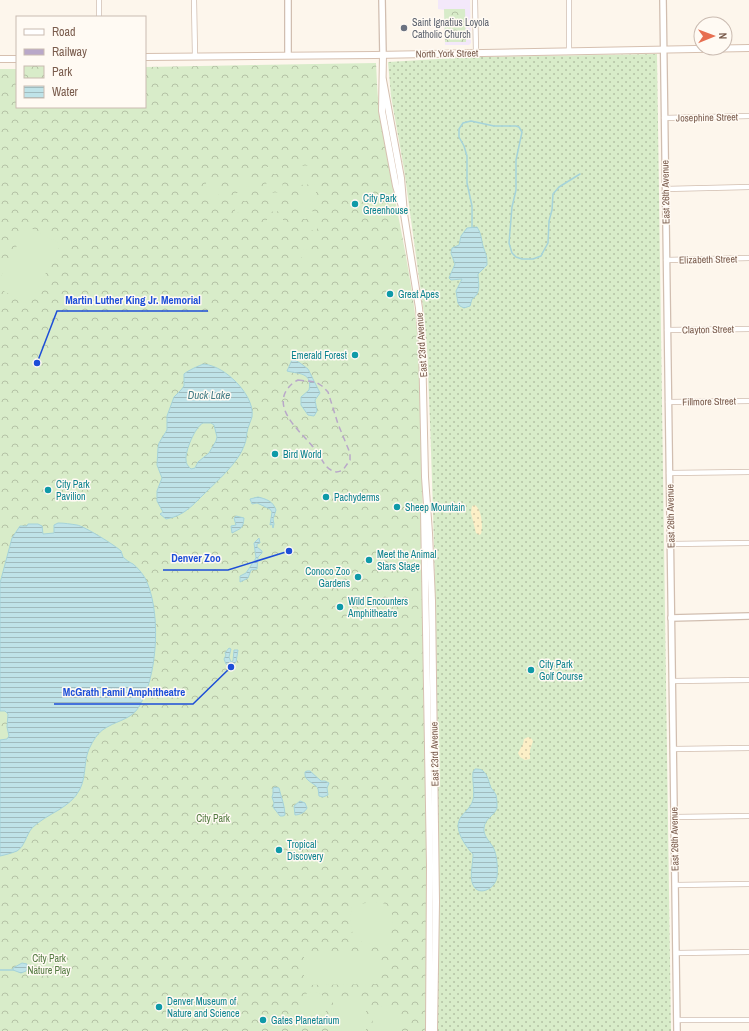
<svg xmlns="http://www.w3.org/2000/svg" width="749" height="1031" font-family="'Archivo Narrow',sans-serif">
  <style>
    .education { fill: #f3e8fa }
    .grass { fill: url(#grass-dots) }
    .sand { fill: url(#sand-dots) }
    .park { fill: url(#park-crowns) }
    .pitch { fill: #d8ecc9 }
    .water { fill: url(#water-rules); stroke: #a5d3da; fill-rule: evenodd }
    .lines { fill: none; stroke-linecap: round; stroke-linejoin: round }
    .stream { stroke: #a5d3da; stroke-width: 1.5 }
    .minor-casing { stroke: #d1beb0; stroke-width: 6 }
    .tertiary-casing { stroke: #d1beb0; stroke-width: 8 }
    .secondary-casing { stroke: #d6c0b0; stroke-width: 8 }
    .minor { stroke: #fff; stroke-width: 4.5 }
    .tertiary { stroke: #fff; stroke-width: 5.5 }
    .secondary { stroke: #fff; stroke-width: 6 }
    .rail { stroke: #b9a8c9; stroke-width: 1.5; stroke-dasharray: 6 4; stroke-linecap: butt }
    .worship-dot { fill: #6b7280; stroke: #fffaf3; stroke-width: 1.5 }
    .culture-dot { fill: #0f9aa8; stroke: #fffaf3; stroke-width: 1.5 }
    .labels { text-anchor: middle; stroke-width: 3; stroke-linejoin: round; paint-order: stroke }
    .worship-label { font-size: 10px; fill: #5b616d; stroke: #fffaf3; text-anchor: start }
    .street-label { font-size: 10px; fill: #7a5c4d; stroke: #fffaf3 }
    .culture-label { font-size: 10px; fill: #0d838f; stroke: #fffaf3; text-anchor: start }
    .park-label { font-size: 10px; fill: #537a41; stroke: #fffaf3 }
    .water-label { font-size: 11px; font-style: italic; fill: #437c86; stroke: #fffaf3 }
    .leader { fill: none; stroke: #1d4ed8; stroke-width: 1.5 }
    .callout-dot { fill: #1d4ed8; stroke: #fffaf3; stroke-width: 1.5 }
    .callout-label { font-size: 11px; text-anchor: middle; font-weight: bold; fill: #1d4ed8; stroke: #fffaf3; stroke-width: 3; stroke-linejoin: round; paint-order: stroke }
  </style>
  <defs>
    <pattern id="grass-dots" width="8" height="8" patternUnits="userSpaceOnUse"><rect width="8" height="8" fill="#d8ecc9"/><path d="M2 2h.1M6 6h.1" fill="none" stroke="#b4c2a5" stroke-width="1.8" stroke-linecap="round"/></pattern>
    <pattern id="sand-dots" width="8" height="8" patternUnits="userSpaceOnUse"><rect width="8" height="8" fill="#fcefc7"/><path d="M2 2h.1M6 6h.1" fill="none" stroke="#d1c5a4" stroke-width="1.8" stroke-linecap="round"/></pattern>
    <pattern id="park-crowns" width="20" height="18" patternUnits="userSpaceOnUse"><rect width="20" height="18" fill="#d8ecc9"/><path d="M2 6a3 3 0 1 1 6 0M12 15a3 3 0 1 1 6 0" fill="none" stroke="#b4c2a5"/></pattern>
    <pattern id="water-rules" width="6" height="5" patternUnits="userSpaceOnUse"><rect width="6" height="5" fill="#bfe3e8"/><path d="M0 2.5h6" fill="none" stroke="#a0bbbe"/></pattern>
  </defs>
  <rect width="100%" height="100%" fill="#fdf6ec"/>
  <polygon class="education" points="438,0 470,0 471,43 469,45 445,45 444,10 438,9"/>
  <path class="grass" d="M 657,54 L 671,1031 L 437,1031 C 440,803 437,575 427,348 L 424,314 L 404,169 L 391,96 L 388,62 L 472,57 Z"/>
  <g class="sand">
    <path d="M 475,505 C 482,510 483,527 481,534 L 479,535 L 476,533 L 471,513 L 472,506 Z"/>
    <polygon points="528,737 531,738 533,741 530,750 530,759 525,760 520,757 518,753 523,744 524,739"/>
  </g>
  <g class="park">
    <polygon points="444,9 465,9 466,42 445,42"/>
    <path d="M 376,63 C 377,79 377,96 380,112 C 391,192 413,271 419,352 L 425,604 L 423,669 L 427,877 L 426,1031 L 0,1031 L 0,69 L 17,69 L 17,107 L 145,107 L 145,67 Z"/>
  </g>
  <g class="pitch">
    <polygon points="315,165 315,173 299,173 299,166"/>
    <polygon points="282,166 282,174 266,174 266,167"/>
    <polygon points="299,177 316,177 316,184 300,185"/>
    <polygon points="234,179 250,179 250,186 234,187"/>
    <polygon points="266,181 282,181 283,188 267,189"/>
    <polygon points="206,183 218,183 219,199 207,200"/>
    <polygon points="316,188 316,196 300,196 300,189"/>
    <polygon points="283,192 283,200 267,200 267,193"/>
    <polygon points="234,193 251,193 251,201 235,201"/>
    <polygon points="300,200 316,200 316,207 300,208"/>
    <polygon points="267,204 283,204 283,211 267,212"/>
    <polygon points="235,205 251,205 251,212 235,213"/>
    <polygon points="317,211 317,219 301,219 301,212"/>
    <polygon points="283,215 283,223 267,223 267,216"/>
    <polygon points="301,223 317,223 317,230 301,231"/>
    <polygon points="27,226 61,244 29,305 0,289 0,278"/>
    <polygon points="317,249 318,261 302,262 302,250"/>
    <path d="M 373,902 C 400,900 392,928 389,944 C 356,946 347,940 352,905 Z"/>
    <polygon points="304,951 379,951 379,984 304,985"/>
    <circle cx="313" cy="1006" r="14"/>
    <rect x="333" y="1001" width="33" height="30"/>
    <path d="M 386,1005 C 395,1005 402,1012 403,1020 L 394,1031 L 378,1031 C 367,1022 374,1007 386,1005 Z"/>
  </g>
  <g class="water">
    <path d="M 477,227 C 482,235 481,239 483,246 C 486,255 487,255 487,265 L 478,274 C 478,282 482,293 472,299 L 470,306 L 464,308 L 460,306 L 458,303 L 456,291 L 462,279 L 451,280 L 449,278 L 455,264 L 451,253 L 452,248 L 459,245 L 461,236 L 467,228 Z"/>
    <path d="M 292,360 L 295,360 L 300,363 L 308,369 L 320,393 L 315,400 L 317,411 L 314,416 L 308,415 L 301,405 L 301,397 L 309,390 C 313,372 298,374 287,371 Z"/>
    <path d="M 204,364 C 217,366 227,373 236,382 C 244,390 254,404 252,417 C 251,421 249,424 248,428 C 246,434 247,440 244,446 C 238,463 216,482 203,495 C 191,507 183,516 166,519 L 160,514 L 163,512 L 157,501 L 157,491 L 162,478 L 157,465 L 158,448 L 159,443 L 167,430 L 167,416 L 174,397 L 181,390 L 184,386 L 184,374 C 187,371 200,365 204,364 ZM 203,423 L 211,423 L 214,425 L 217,437 L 216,441 L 209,453 L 198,462 L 195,468 L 191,469 C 188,466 186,464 186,460 C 185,451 195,427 203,423 Z"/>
    <path d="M 258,497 C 266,499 273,501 276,510 L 273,519 L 274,524 L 273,528 L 272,524 L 270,525 L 272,512 L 270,509 L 257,503 L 252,504 L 250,499 Z"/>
    <path d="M 236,516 L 244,518 C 243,529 241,528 232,533 L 231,526 L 236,525 L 234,518 Z"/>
    <path d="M 58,523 C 65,523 70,524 77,525 C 84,526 116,546 121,551 C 122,553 122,555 123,557 C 126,560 129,562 133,564 C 137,567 142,573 145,578 C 161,609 158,670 142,701 C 134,720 119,719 104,729 C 99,732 94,739 91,745 C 83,758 87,775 80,789 C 70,809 47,813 32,828 C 26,835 25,846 17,851 C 12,853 5,855 0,856 L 0,740 L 7,739 L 9,736 L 7,727 L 8,714 L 5,711 L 0,711 L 0,583 L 12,538 L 20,526 L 27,526 L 28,524 L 38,524 L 42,526 L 43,534 L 54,533 L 54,525 Z"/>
    <polygon points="259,538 260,543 257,544 257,547 262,551 262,553 258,557 257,569 251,570 248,578 240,582 240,576 246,573 256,558 254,543"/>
    <polygon points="229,648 231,649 229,657 231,662 233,661 234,650 238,650 236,662 233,665 226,664 224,659 226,655 225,653"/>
    <path d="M 475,769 C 478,769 481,769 483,771 C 488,775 489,783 491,788 C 493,790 495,793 496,795 C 497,799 497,804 497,808 C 494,816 485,818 484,828 C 483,835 489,841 493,847 C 497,854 498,868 497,877 C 495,890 476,898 472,882 C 470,874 473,863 473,854 C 466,847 455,831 459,821 C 461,814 470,810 473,800 C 475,791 472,781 473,772 Z"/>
    <path d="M 307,771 L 310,771 L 321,781 L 325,781 L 329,783 L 327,788 L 328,795 L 323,797 L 319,796 L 318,788 C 313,782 304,781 305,772 Z"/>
    <path d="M 275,787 L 279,788 C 281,797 285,806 285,815 L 283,816 L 280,816 L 273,807 L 274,803 L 272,797 L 273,794 L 273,788 Z"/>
    <path d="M 300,801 L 305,803 L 307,808 C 305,812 300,815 295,815 L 294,806 Z"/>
    <polygon points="22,963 27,964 27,969 26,971 21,973 13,970 13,968"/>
  </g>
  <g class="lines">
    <g class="stream">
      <polyline points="472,227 472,206 467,183 467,156 464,146 459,137 459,129 463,123 471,121 494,126 516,126 519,127 522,132 516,160 516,190 512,207 509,243 512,253 516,257 522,259 533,259 541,256 543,252 548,243 549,221 552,210 553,194 559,187 580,174"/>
      <polyline points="0,970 13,970"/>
    </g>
    <defs>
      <g id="minor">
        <polyline points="99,0 99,17"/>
        <polyline points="194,0 195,56"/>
        <polyline points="475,0 476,53"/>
        <polyline points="569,0 569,50"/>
        <polyline points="664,118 749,116"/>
        <polyline points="665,189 749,187"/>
        <polyline points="666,260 749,258"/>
        <polyline points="667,330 749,329"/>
        <polyline points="668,402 749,401"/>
        <polyline points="669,473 749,472"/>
        <polyline points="670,544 749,543"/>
        <polyline points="672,681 749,680"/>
        <polyline points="673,749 749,748"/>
        <polyline points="674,817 749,816"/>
        <polyline points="675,885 749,884"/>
        <polyline points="676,953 749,952"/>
        <polyline points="677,1020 749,1020"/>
      </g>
      <g id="tertiary">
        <polyline points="288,0 288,55"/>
        <polyline points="382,0 383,55"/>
        <polyline points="663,0 677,1031"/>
        <polyline points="671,618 749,616"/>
      </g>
      <g id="secondary">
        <polyline points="383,55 382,111 396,186 402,207"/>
        <polyline points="145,57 375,55 749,48"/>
        <polyline points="0,59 17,59"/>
        <polyline points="383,80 401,178 404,214 419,308 422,345 425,477 429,533 432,601 436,902 434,1031"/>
        <polyline points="424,510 430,866 429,1031"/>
      </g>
    </defs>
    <use href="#minor" class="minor-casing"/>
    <use href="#tertiary" class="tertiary-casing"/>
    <use href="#secondary" class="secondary-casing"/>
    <use href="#minor" class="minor"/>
    <use href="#tertiary" class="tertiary"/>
    <use href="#secondary" class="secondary"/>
    <path class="rail" d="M 298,380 L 316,382 L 322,386 L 328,392 L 338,424 L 350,453 L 350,460 L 343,470 C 339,472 335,473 331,470 C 323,466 320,454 314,448 C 303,434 276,413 285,393 C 288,387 292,383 298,380 Z"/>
  </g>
  <circle class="worship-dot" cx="404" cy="28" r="4"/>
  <g class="culture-dot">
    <circle cx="355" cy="204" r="4"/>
    <circle cx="390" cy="294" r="4"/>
    <circle cx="355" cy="355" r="4"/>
    <circle cx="275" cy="454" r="4"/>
    <circle cx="48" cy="490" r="4"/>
    <circle cx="326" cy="497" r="4"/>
    <circle cx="397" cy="507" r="4"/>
    <circle cx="369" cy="560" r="4"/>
    <circle cx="358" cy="577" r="4"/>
    <circle cx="340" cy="607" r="4"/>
    <circle cx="531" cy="670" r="4"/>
    <circle cx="279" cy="850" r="4"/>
    <circle cx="159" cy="1007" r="4"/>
    <circle cx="263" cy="1020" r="4"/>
  </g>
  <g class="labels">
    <g class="worship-label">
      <text x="412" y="26">Saint Ignatius Loyola<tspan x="412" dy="12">Catholic Church</tspan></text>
    </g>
    <g class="street-label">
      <text transform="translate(447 53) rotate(-1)" y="4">North York Street</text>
      <text transform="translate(707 117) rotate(-1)" y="4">Josephine Street</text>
      <text transform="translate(665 192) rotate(-91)" y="4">East 26th Avenue</text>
      <text transform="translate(708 259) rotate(-1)" y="4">Elizabeth Street</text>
      <text transform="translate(708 329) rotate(-1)" y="4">Clayton Street</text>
      <text transform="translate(421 345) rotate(-94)" y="4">East 23rd Avenue</text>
      <text transform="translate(709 401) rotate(-1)" y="4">Fillmore Street</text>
      <text transform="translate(670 516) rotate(-91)" y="4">East 26th Avenue</text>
      <text transform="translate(434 754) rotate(-91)" y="4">East 23rd Avenue</text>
      <text transform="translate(674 839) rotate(-91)" y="4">East 26th Avenue</text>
    </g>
    <g class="culture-label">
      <text x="363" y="202">City Park<tspan x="363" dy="12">Greenhouse</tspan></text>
      <text x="398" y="298">Great Apes</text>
      <text x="347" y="359" text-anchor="end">Emerald Forest</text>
      <text x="283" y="458">Bird World</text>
      <text x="56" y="488">City Park<tspan x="56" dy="12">Pavilion</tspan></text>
      <text x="334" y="501">Pachyderms</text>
      <text x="405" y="511">Sheep Mountain</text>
      <text x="377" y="558">Meet the Animal<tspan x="377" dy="12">Stars Stage</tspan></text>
      <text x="350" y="575" text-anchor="end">Conoco Zoo<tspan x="350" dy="12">Gardens</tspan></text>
      <text x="348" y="605">Wild Encounters<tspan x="348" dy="12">Amphitheatre</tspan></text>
      <text x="539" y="668">City Park<tspan x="539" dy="12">Golf Course</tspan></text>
      <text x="287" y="848">Tropical<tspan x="287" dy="12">Discovery</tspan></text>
      <text x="167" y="1005">Denver Museum of<tspan x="167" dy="12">Nature and Science</tspan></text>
      <text x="271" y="1024">Gates Planetarium</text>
    </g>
    <g class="park-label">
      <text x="213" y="822">City Park</text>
      <text x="49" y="962">City Park<tspan x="49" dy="12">Nature Play</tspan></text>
    </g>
    <g class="water-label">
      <text x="209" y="399">Duck Lake</text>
    </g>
  </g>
  <path class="leader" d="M37 363L57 311H208M289 551L228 570H163M231 667L193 704H54"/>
  <g class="callout-dot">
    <circle cx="37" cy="363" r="4"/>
    <circle cx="289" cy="551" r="4"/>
    <circle cx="231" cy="667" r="4"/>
  </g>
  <g class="callout-label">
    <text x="133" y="304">Martin Luther King Jr. Memorial</text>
    <text x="196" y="562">Denver Zoo</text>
    <text x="124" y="696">McGrath Famil Amphitheatre</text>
  </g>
  <rect x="16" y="16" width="130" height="92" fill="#fffaf3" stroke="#cabbb1"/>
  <rect x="24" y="29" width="20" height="6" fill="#ffffff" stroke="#cabbb1"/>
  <text x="52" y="36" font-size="12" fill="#7a5c4d">Road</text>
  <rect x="24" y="49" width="20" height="6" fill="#b9a8c9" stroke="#cabbb1"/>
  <text x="52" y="56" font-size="12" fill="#7a5c4d">Railway</text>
  <rect x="24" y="66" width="20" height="12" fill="url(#park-crowns)" stroke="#cabbb1"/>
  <text x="52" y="76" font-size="12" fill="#7a5c4d">Park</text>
  <rect x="24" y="86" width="20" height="12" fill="url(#water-rules)" stroke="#cabbb1"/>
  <text x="52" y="96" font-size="12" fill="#7a5c4d">Water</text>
  <g transform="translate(713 36) rotate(89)"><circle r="19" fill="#fffaf3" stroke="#cabbb1"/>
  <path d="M0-3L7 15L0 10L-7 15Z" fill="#e76f51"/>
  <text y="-6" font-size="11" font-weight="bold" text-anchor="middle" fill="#7a5c4d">N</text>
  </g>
</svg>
